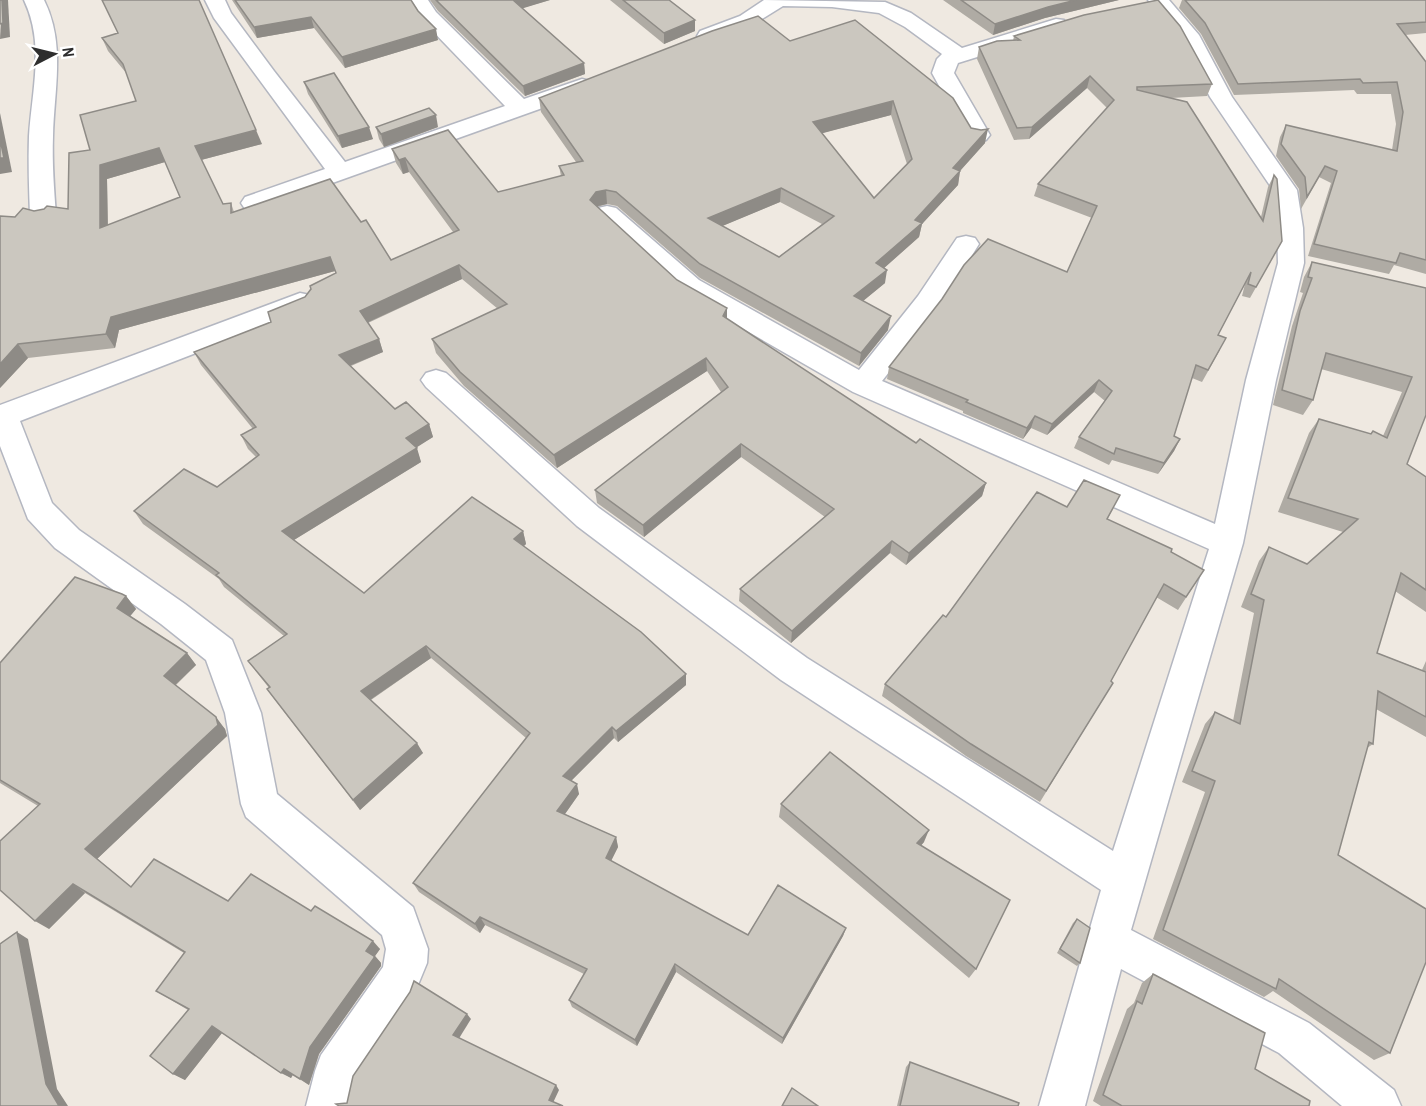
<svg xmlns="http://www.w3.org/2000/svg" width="1426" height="1106" font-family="'Archivo Narrow',sans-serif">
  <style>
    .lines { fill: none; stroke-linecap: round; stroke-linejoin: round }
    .street-casing { stroke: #b4b7c1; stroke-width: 3 }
    .street { fill: #fff; fill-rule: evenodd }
    .wall { fill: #afaba4; fill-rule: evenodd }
    .shaded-wall { fill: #8e8b86 }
    .building { fill: #cbc7bf; stroke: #8e8b86; stroke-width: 1.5; fill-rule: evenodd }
  </style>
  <rect width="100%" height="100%" fill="#efe9e1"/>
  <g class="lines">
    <defs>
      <g id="street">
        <path d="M 24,0 L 44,0 C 66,44 54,90 53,136 C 52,163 54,189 56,215 L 52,221 L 43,223 L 34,221 L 30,215 C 29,189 28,163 29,136 C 32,90 45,44 24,0 Z"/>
        <polygon points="205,0 225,0 231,13 274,71 345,162 505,106 422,20 408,0 428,0 436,12 524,99 582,79 590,81 593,86 590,91 254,211 245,209 241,203 245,197 325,169 214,18"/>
        <polygon points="764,0 885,2 911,13 962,48 1056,19 1064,20 1067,25 1064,30 958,63 954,73 990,135 986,140 978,142 970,140 966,135 932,73 937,59 942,54 905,27 879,13 832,7 783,6 754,24 716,41 708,42 700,41 697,36 700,31 740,16"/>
        <polygon points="1148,0 1169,0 1199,35 1232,97 1297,190 1303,228 1304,263 1276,380 1243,543 1131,930 1309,1023 1394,1090 1401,1106 1342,1106 1279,1053 1121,969 1085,1106 1039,1106 1101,890 781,680 577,526 426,387 421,380 426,373 436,370 446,373 599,508 807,658 1113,851 1209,549 853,392 679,292 594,214 598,208 607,206 616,208 699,280 859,370 918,296 957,238 966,236 975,238 979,244 938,310 882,381 1215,524 1246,380 1278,263 1277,228 1273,190 1210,97 1178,37"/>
        <polygon points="300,293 310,295 314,302 310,309 20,421 52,503 79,530 185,604 232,640 261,713 277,794 413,907 428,949 427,963 413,997 357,1080 352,1106 306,1106 315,1071 321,1055 383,967 386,949 382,935 246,817 241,804 225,713 206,660 161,624 55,548 28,519 0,446 0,405"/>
      </g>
    </defs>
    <use href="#street" class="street-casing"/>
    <use href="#street" class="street"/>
  </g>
  <g class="wall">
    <polygon points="232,0 411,0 438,40 345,68 314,28 257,38"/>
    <polygon points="430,0 550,0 522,8 584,63 585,74 525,96 438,11"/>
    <polygon points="610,0 669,0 695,31 664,44"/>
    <polygon points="943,0 1119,0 1045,18 993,35"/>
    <polygon points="1182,0 1426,0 1426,33 1405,35 1426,62 1426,274 1394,265 1389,274 1308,256 1331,183 1319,177 1301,209 1299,189 1276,156 1280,137 1286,125 1392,150 1396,124 1391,94 1357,94 1354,90 1234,95 1201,34 1179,8"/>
    <polygon points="1014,36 1212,84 1207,96 1171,98 1261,217 1268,187 1274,175 1282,241 1250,298 1242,296 1245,284 1218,335 1220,350 1202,382 1192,378 1174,436 1180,439 1174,451 1158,474 1112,460 1109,465 1074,448 1079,437 1105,401 1094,392 1047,435 1031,428 1023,439 963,413 963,411 887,379 889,367 1067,272 1092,218 1034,196 1038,184 1107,108 1087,88 1029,139 1014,140 977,59 979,47 1013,41"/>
    <path d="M 102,38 L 262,144 L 201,160 L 223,204 L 231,203 L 234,212 L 361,222 L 391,260 L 453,232 L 409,172 L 403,174 L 396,163 L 392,149 L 498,192 L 561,176 L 559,166 L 576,162 L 541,112 L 539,98 L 790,41 L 971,128 L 985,143 L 960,171 L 958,185 L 922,224 L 919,237 L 884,268 L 885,283 L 863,301 L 888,330 L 859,366 L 700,278 L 617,206 L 607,204 L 597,207 L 677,280 L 727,319 L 916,443 L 986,483 L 982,496 L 906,565 L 890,553 L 791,643 L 739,601 L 740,589 L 825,517 L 741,457 L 644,537 L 597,503 L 595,490 L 721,392 L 707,371 L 557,468 L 464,386 L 436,353 L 432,339 L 498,309 L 462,279 L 368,323 L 379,339 L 383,352 L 351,366 L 395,409 L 429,424 L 433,437 L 416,447 L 421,462 L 294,540 L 364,593 L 523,531 L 526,544 L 524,546 L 686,685 L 618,742 L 614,738 L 571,781 L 579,794 L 565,814 L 616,837 L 618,847 L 611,861 L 748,935 L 846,928 L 843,936 L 782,1044 L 676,972 L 637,1046 L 572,1007 L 569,1000 L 584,974 L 485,925 L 480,933 L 419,892 L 413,883 L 526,738 L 431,658 L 371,700 L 423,753 L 360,810 L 275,700 L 267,689 L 269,688 L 248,661 L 284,636 L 224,587 L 219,579 L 143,524 L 134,511 L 217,487 L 256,457 L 248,449 L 241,435 L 253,429 L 201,365 L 194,352 L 271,322 L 305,297 L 336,273 L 335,271 L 119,330 L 115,348 L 28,358 L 0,388 L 15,217 L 34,211 L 68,209 L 90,150 L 136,101 L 127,74 L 108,51 ZM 891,115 L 907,164 L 874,198 L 822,133 ZM 165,162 L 180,197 L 108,225 L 107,179 ZM 780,202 L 822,224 L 779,257 L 722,226 Z"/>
    <polygon points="304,82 373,139 342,148 308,94"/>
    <polygon points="376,127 438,127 384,147 379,139"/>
    <polygon points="1312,262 1426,288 1407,464 1426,477 1426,612 1395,591 1377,653 1422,670 1426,661 1426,737 1376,709 1373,744 1367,748 1338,855 1390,1053 1374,1060 1273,991 1264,997 1153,939 1205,792 1182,782 1205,724 1215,712 1233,721 1254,613 1241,607 1259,561 1269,547 1307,564 1343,532 1278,512 1309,433 1319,419 1371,434 1383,436 1402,392 1321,369 1313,400 1303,415 1273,405 1292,326 1303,293 1300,292 1304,277"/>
    <polygon points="1067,507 1113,509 1107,520 1204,570 1178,610 1156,597 1111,681 1113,683 1040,802 966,756 882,696 885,684 946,617"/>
    <polygon points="126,596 136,609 130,616 187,653 196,665 176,685 225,729 227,736 97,859 131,887 228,901 311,911 380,949 375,956 381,963 381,966 319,1054 309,1085 293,1075 291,1078 222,1033 185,1080 173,1074 188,1010 156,991 184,953 85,893 49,929 38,806 0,783 0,663"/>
    <polygon points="781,804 924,842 921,845 976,969 969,978 779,817"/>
    <polygon points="1077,919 1080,963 1077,966 1057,953 1073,923"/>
    <polygon points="1153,974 1255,1069 1309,1106 1101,1106 1093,1101 1127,1009 1134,1003 1142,983"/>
    <polygon points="910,1062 1018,1106 897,1106 906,1067"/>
  </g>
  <g class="shaded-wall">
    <polygon points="2,0 8,0 10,37 0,39"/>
    <polygon points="513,0 550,0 514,11"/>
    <polygon points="1076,0 1119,0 1045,18 993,35 995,24 1048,7"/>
    <polygon points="311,17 314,28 257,38 254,27"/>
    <polygon points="695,20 695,31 664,44 664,33"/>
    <polygon points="436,29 438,40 345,68 342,57"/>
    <polygon points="584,63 585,74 525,96 523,86"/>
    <polygon points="1090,76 1087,88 1029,139 1032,127"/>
    <polygon points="893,101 891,115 812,136 813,122"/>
    <polygon points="0,113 12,172 0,174"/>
    <polygon points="436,115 438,127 384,147 381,134"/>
    <polygon points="369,127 373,139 342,148 338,136"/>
    <polygon points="988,129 985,143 950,182 953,168"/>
    <polygon points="256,130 262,144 201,160 195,146"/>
    <polygon points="159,148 165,162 107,179 108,242 100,228 100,165"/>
    <polygon points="405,158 409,172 403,174 399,160"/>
    <polygon points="960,171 958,185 922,224 919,237 874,277 876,263"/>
    <polygon points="781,188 780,202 708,232 708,218"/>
    <polygon points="606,190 607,204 598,206 592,214 590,200 596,192"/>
    <polygon points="330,257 335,271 119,330 115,348 106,334 111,317"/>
    <polygon points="459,265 462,279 364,324 360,311"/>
    <polygon points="887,270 885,283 852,310 854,296"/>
    <polygon points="727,308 727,322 723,316"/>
    <polygon points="891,316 888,330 859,366 861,353"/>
    <polygon points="379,339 383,352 344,368 339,355"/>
    <polygon points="18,344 28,358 0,388 0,364"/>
    <polygon points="706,358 707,371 557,468 554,455"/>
    <polygon points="1099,380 1094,392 1047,435 1052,424"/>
    <polygon points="1035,416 1031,428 1023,439 1027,428"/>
    <polygon points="429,424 433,437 411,451 406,438"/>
    <polygon points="1180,439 1174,451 1158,474 1164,463"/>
    <polygon points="741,444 741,457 644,537 643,525"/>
    <polygon points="417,448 421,462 289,543 282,531"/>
    <polygon points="986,483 982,496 906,565 909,553"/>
    <polygon points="523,531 526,544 517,552 514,539"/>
    <polygon points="892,541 890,553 791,643 792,631"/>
    <polygon points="126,596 136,609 127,620 117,608"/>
    <polygon points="426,646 431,658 367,702 361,691"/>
    <polygon points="187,653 196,665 173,687 164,676"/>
    <polygon points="686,674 686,685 618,742 616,731"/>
    <polygon points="216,717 225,729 227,736 97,859 143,896 85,849"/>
    <polygon points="612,727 614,738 566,786 563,776"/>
    <polygon points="417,743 423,753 360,810 353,800"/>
    <polygon points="577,784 579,794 560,821 557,811"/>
    <polygon points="929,830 924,842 913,855 917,843"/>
    <polygon points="616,837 618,847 608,867 606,858"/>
    <polygon points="73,884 85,893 49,929 35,921"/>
    <polygon points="480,917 485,925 480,933 475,924"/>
    <polygon points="846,928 843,936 782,1044 783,1038"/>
    <polygon points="17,932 28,939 57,1089 68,1106 59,1106 46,1084"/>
    <polygon points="373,941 380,949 375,956 381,963 381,966 319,1054 309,1085 300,1079 310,1047 366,951"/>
    <polygon points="675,964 676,972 637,1046 635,1040"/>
    <polygon points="467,1014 471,1019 458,1040 453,1035"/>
    <polygon points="212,1026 222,1033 185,1080 173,1074"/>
    <polygon points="284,1069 293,1074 291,1078 281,1073"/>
    <polygon points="556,1085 559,1090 552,1105 549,1100"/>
  </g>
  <g class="building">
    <polygon points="0,0 2,0 3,23 0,24"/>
    <path d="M 102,0 L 199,0 L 256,130 L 195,146 L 223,204 L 231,203 L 231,213 L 330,179 L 361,222 L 366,220 L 391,260 L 459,230 L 405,158 L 399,160 L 392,149 L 448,130 L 498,192 L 564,175 L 559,166 L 583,161 L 539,98 L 712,31 L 758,16 L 790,41 L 855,20 L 953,98 L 971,128 L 981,130 L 988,129 L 953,168 L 960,171 L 915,220 L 922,223 L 876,263 L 887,270 L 854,296 L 891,316 L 861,353 L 700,264 L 616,192 L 606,190 L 596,192 L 590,200 L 677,280 L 727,308 L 723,316 L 916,443 L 920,439 L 986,483 L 909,553 L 892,541 L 792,631 L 740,589 L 834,509 L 741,444 L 643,525 L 595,490 L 728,387 L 706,358 L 554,455 L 460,372 L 432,339 L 507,304 L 459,265 L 360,311 L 379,339 L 339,355 L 395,409 L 406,402 L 429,424 L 406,438 L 417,448 L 282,531 L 364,593 L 472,497 L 523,531 L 514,539 L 641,632 L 686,674 L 616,731 L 612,727 L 563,776 L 577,784 L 557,811 L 616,837 L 606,858 L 748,935 L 778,885 L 846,928 L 783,1038 L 675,964 L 635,1040 L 569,1000 L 587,969 L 480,917 L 475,924 L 413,883 L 530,733 L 426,646 L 361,691 L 417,743 L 353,800 L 267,689 L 270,687 L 248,661 L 287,634 L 216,575 L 219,573 L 134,511 L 184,469 L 217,487 L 259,455 L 241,435 L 256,427 L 194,352 L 271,322 L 268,312 L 305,297 L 311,289 L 310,286 L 336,273 L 330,257 L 111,317 L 106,334 L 18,344 L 0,364 L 0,216 L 15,217 L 23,208 L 34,211 L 44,209 L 47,206 L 68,209 L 69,153 L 90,150 L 80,115 L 136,101 L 123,64 L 102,38 L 118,33 ZM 893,101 L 912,159 L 874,198 L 813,122 ZM 159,148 L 180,197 L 100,228 L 100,165 ZM 781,188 L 834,216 L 779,257 L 708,218 Z"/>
    <polygon points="235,0 411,0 418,11 436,29 342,57 311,17 254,27"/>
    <polygon points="436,0 513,0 584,63 523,86"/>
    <polygon points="623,0 669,0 695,20 664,33"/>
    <polygon points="961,0 1076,0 1048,7 995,24"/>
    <polygon points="1158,0 1180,26 1212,84 1137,87 1137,90 1187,102 1263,221 1274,175 1277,179 1282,241 1256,287 1248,284 1251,272 1218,335 1226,338 1208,370 1196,365 1174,436 1180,439 1164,463 1116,448 1114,454 1079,437 1112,391 1099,380 1052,424 1035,416 1027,428 966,402 968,400 889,367 942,299 964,265 988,239 1067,272 1097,206 1038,184 1114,100 1090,76 1032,127 1017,128 979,47 997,41 1020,40 1014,36 1084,15"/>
    <polygon points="1185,0 1426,0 1426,22 1397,24 1426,62 1426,260 1400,253 1396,263 1314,244 1337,171 1325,166 1307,197 1305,177 1281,144 1286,125 1397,151 1403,112 1397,82 1363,83 1360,79 1238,84 1205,23"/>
    <polygon points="334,73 369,127 338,136 304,82"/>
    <polygon points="429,108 436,115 381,134 376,127"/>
    <polygon points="0,139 4,158 0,158"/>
    <polygon points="1312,262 1426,288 1426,415 1407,464 1426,477 1426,590 1401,573 1377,653 1426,672 1426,717 1378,691 1373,744 1369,742 1338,855 1426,909 1426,962 1390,1053 1279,979 1276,989 1163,930 1215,781 1192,771 1215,712 1240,724 1264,600 1251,594 1269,547 1307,564 1358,519 1288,498 1319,419 1371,434 1373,431 1387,438 1412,377 1326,353 1313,400 1282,390 1300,311 1312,278 1308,277"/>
    <polygon points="1084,480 1120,495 1107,519 1172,549 1171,552 1204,570 1186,597 1164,584 1111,681 1113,683 1046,791 971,744 885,684 943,615 946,617 1037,492 1067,507"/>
    <polygon points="75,577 122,594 126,596 117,608 187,653 164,676 216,717 218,725 85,849 131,887 154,859 228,901 251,874 311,911 315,906 373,941 366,951 374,956 374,958 310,1047 300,1079 284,1069 281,1073 212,1026 173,1074 150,1056 189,1009 156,991 185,952 73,884 35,921 0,890 0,841 40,804 0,780 0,663"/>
    <polygon points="830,752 929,830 917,843 1010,900 976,969 781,804"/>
    <polygon points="1077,919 1090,928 1080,963 1060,949"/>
    <polygon points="17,932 46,1084 59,1106 0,1106 0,944"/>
    <polygon points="1153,974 1265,1033 1255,1069 1310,1101 1309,1106 1122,1106 1103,1095 1137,1001 1142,1004"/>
    <polygon points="414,981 467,1014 453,1035 556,1085 549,1100 563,1106 339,1106 336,1104 347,1103 353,1076 410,992"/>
    <polygon points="910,1062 1019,1103 1018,1106 900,1106"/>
    <polygon points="792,1088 818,1106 782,1106"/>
  </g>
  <g transform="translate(54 54) rotate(83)" stroke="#ffffff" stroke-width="4.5" paint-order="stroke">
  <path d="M0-4.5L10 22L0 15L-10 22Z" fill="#2e2e2e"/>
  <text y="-9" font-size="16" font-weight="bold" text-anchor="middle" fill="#2e2e2e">N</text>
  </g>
</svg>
